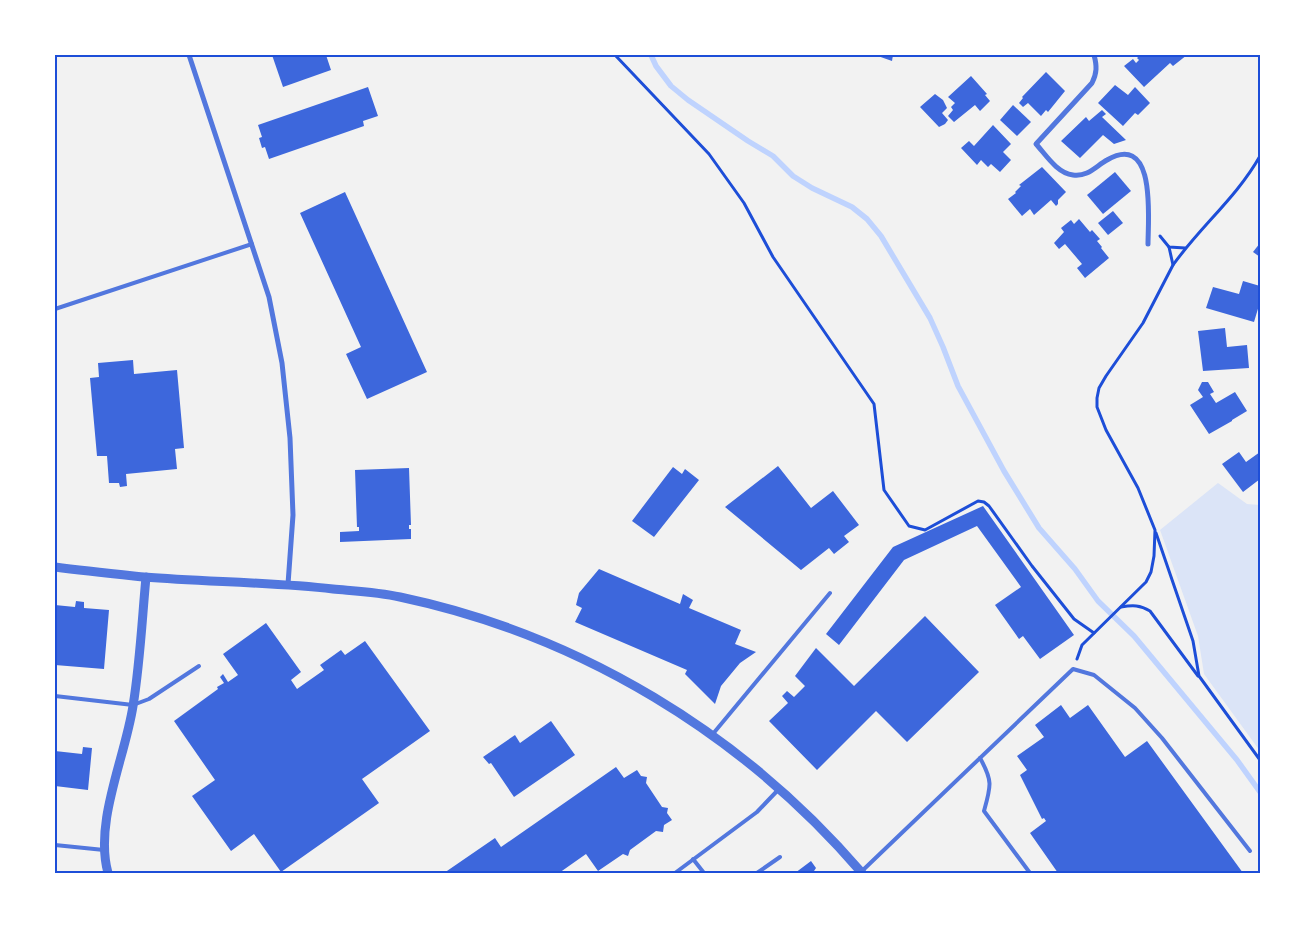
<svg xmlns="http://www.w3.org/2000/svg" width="1315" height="928" font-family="Signika,sans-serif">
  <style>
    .green { fill: #dbe4f7 }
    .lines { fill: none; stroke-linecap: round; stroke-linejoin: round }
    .stream { stroke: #bfd3fe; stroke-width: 5.5 }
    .building { fill: #3d67dc }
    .path { stroke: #1d4ed8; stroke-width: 3 }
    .service { stroke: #5277de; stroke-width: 4 }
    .minor { stroke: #5277de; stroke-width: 5 }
    .tertiary { stroke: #5277de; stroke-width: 9 }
    .neatline { fill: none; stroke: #1d4ed8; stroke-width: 2 }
  </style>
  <rect width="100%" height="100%" fill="#f2f2f2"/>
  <polygon class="green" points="1218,483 1247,504 1260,505 1260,751 1204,674 1198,636 1160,530"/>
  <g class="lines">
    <polyline class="stream" points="651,55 656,66 671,86 688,100 748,141 773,156 793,176 812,188 852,207 867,219 881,236 930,318 943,347 958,386 1004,471 1039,528 1075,569 1098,601 1134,636 1237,760 1260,792"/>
  </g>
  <g class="building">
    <polygon points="272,55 326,55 331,70 283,87"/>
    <polygon points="875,55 893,55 892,61"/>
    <polygon points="1140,55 1187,55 1173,66 1170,63 1144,87 1124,66 1133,59 1136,63 1139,60 1137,58"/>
    <polygon points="1046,72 1065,91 1048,112 1046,110 1041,116 1028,103 1023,107 1019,103 1023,98 1022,97"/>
    <polygon points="971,76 987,94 985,95 990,101 980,111 975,105 954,122 948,116 953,110 951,107 955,103 948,97"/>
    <polygon points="1115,85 1128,95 1135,87 1150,103 1138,115 1135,113 1123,126 1098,103"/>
    <polygon points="368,87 378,116 363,121 364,126 269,159 265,147 262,148 259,138 262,137 258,125"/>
    <polygon points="935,94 943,100 947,108 942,113 948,120 945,124 939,127 920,107"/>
    <polygon points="1013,105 1031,122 1017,136 1000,120"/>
    <polygon points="1102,110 1106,114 1102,117 1126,140 1114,144 1103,135 1080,158 1061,141 1086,117 1089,121"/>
    <polygon points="993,125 1011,144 1003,152 1011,160 1000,172 991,164 988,167 981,160 977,165 961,148 969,141 974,146"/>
    <polygon points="1042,167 1066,192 1058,200 1058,204 1056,206 1051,200 1034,215 1030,209 1022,216 1008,199 1016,193 1015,192 1021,186 1019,185"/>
    <polygon points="1115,172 1131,191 1103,214 1087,195"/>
    <polygon points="345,192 427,372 367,399 346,354 361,347 300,213"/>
    <polygon points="1113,211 1123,223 1108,235 1098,223"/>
    <polygon points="1079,219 1090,232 1092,230 1100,239 1097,241 1102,247 1101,248 1109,258 1085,278 1077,268 1082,264 1065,244 1059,249 1054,243 1064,232 1061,228 1071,220 1074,224"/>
    <polygon points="1260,243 1260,257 1253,252"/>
    <polygon points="1243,281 1260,286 1258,300 1260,302 1254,322 1206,308 1213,287 1239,294"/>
    <polygon points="1225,328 1227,347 1247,345 1249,368 1203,371 1198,331"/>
    <polygon points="133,360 134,374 177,370 184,448 175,449 177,469 126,474 127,486 120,487 119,483 109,483 107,456 97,456 90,378 99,377 98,363"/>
    <polygon points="1202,382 1208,382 1214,392 1210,394 1216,403 1235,392 1247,411 1232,420 1232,421 1209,434 1190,405 1203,397 1198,390"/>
    <polygon points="1239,452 1246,462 1260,452 1260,479 1243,492 1222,464"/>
    <polygon points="778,466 811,508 833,491 859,525 844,536 849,542 834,554 829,548 801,570 725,507"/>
    <polygon points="673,467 682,474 685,469 699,480 654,537 632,521"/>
    <polygon points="409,468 411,525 409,525 409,529 411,529 411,539 340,542 340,532 359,531 359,527 357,527 355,470"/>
    <polygon points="983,506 1074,635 1040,659 1023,636 1019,639 995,605 1021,587 977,526 904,560 839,645 826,634 893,547"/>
    <polygon points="599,569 680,604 683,594 693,600 689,608 741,630 735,644 756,652 740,663 721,686 715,704 685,674 687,670 575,622 582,608 576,605 579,593"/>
    <polygon points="76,601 84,602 84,608 109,610 104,669 55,665 55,605 75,607"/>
    <polygon points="925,616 979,672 907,742 876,711 817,770 769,721 788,703 782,696 787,691 794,697 805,686 795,676 816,648 854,686"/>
    <polygon points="266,623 301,672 291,680 297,689 324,670 320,665 341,650 345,655 365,641 430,731 362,779 379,803 281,872 254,834 231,851 192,796 215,780 174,721 218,689 217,687 224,683 220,677 223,674 228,682 238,675 223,654"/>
    <polygon points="1061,705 1070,718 1088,705 1125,757 1147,741 1243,873 1058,873 1030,833 1046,821 1044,818 1042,819 1020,775 1027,770 1017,756 1044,737 1035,725"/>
    <polygon points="551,721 575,755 514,797 491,763 489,764 483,757 515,735 520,743"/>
    <polygon points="83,747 92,748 88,790 55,786 55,751 82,754"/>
    <polygon points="616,767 624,778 637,770 641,776 647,777 646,783 662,807 668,808 667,813 672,820 664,825 663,832 656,831 630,850 628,856 623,854 598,871 586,854 559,873 444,873 495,838 501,847"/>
    <polygon points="811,861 816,868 814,871 815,873 795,873"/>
  </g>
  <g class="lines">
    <g class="path">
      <polyline points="615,55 709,154 744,203 773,257 874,404 884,490 909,526 925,530 978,501 984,502 989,506 1032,566 1074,619 1094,633"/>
      <polyline points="1160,236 1169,247 1185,248"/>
      <path d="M 1173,265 C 1200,227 1237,197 1260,156"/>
      <polyline points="1156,533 1193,641 1199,676 1260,760"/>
      <path d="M 1121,607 C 1133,605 1140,605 1150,611 L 1198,676"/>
      <polyline points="1077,659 1082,645 1146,582 1151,572 1154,556 1155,530 1138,488 1106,430 1097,407 1097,398 1099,388 1106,376 1143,323 1173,265 1169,247"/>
    </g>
    <g class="service">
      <polyline points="55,309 252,244"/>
      <polyline points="55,696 133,705 149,699 199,666"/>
      <polyline points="712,735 830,593"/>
      <path d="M 980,758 C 993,781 991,786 984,811 L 1030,873"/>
      <polyline points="55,845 104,850"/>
      <polyline points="693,859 704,873"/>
      <polyline points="862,871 1073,669 1094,675 1135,708 1162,738 1250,851"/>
      <polyline points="675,873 757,812 778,790"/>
      <polyline points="757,873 780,857"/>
    </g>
    <g class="minor">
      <polyline points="189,55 269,297 282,363 290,438 293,515 288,584"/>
      <path d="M 1094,55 C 1097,66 1097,73 1092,83 L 1036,144 C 1046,155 1057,173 1073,175 C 1088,177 1096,166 1107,160 C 1157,131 1148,220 1148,244"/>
    </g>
    <g class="tertiary">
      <path d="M 55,567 C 85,571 115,574 144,577 C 207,582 270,582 333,589 C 355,591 378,592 400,597 C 580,635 743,734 862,873"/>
      <path d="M 108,873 C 94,822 125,758 133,706 C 140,663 142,620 146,577"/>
    </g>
  </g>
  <rect width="1315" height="928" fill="none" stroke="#ffffff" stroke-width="112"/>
  <rect x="56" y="56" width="1203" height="816" class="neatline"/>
</svg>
